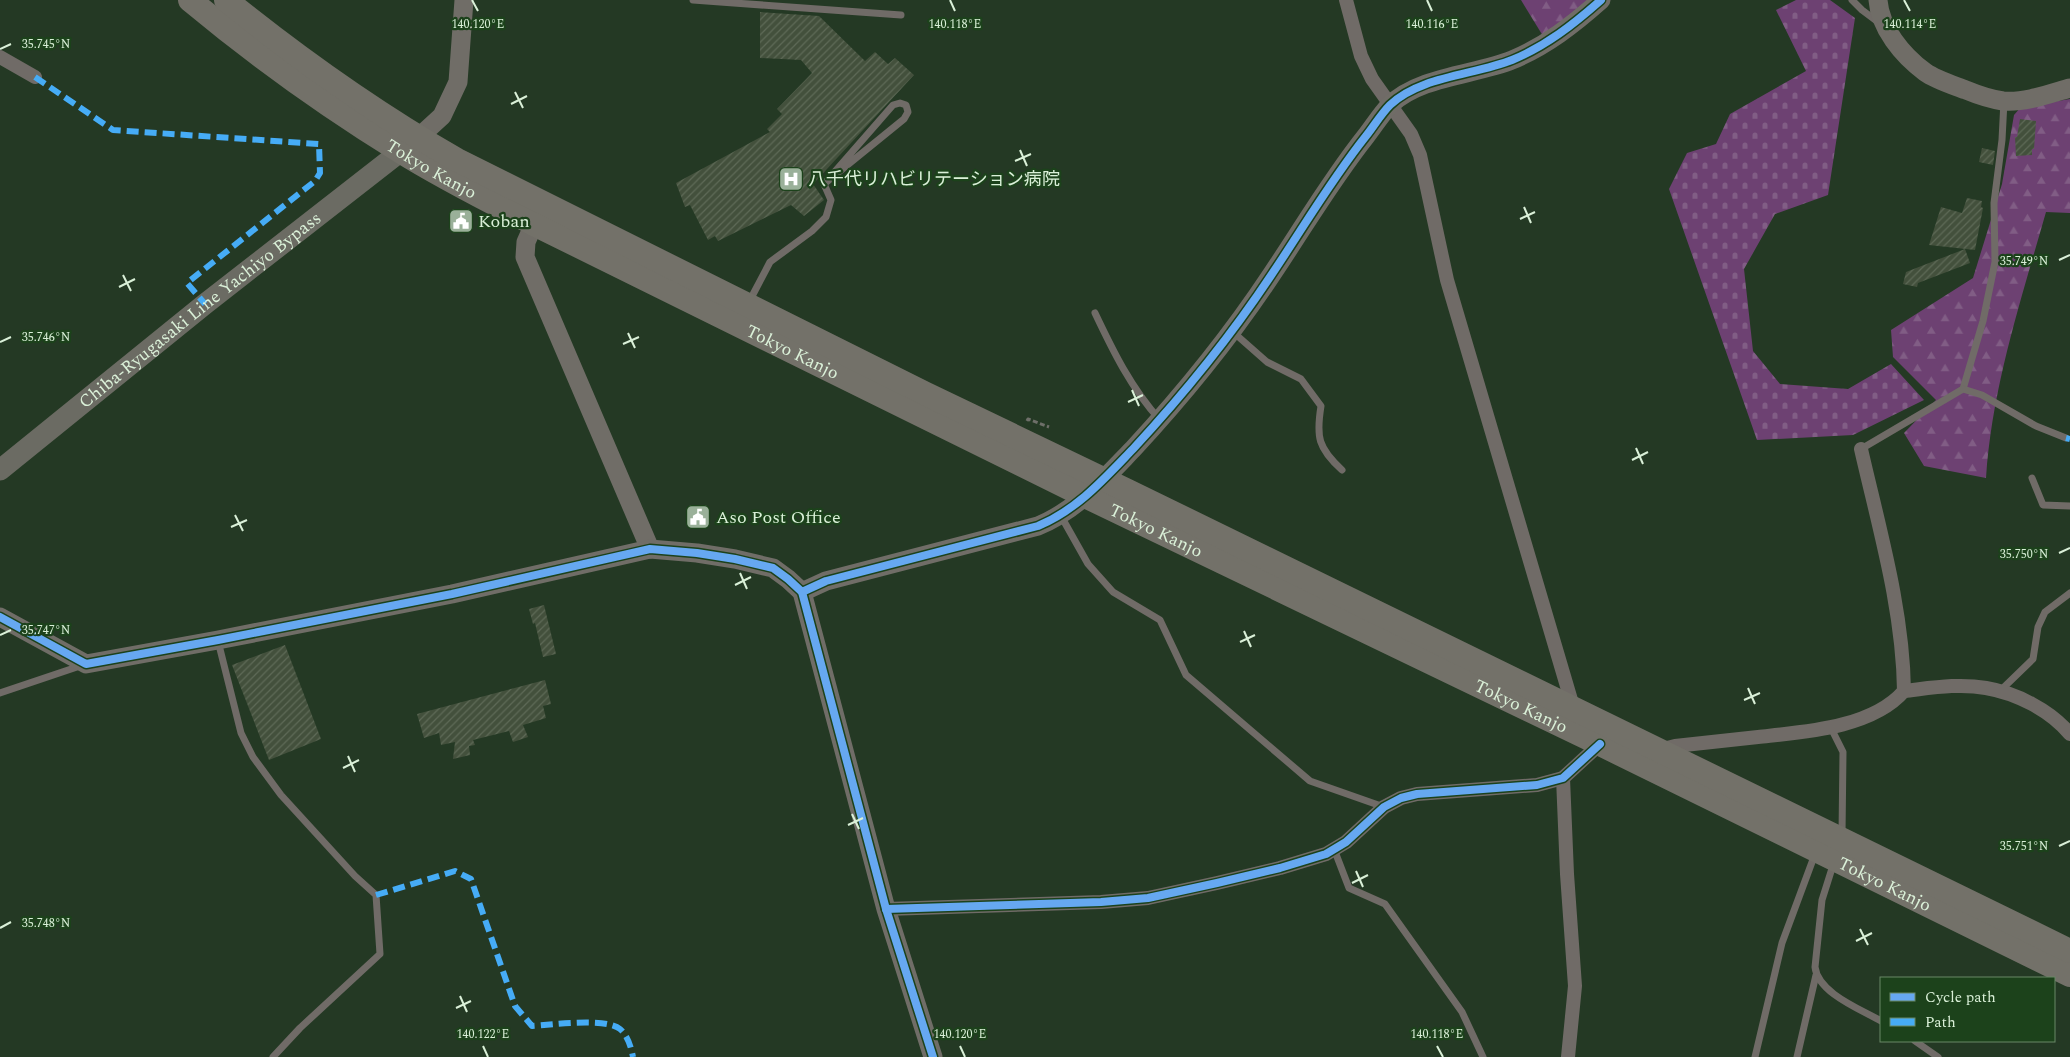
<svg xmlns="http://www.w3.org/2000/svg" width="2070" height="1057" font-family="Spectral,'Noto Sans JP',serif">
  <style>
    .forest { fill: url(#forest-firs) }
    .cemetery { fill: url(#cemetery-stones) }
    .building { fill: url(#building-hatch) }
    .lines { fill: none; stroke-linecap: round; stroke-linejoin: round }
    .path { stroke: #6e6f69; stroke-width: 3; stroke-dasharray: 5 2.5; stroke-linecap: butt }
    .lane { stroke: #706b67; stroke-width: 7 }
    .street { stroke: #706b67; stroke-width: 14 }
    .secondary { stroke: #706d67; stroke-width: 19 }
    .primary { stroke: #6b6b63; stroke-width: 21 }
    .highway { stroke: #737169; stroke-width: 24 }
    .quiet { stroke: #46acf6; stroke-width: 6; stroke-dasharray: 12 6; stroke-linecap: butt }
    .cycleway-casing { stroke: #1c421b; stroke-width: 11 }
    .cycleway { stroke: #66a8f1; stroke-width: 8 }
    .ticks { fill: none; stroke: #daf0d8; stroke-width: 2 }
    .labels { text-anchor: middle; stroke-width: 4.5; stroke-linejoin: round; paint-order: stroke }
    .street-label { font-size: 18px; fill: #daf0d8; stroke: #1c421b }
    .poi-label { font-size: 18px; fill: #daf0d8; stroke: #1c421b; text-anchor: start }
    .ticks-label { font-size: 12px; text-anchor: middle; fill: #daf0d8; stroke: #1c421b; stroke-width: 4.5; stroke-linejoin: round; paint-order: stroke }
  </style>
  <defs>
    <pattern id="forest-firs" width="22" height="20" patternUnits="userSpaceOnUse" patternTransform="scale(1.25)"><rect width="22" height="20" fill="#6d4172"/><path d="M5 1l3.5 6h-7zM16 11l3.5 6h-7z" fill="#815d85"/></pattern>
    <pattern id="cemetery-stones" width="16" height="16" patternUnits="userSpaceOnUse" patternTransform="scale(1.25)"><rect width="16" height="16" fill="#6d4172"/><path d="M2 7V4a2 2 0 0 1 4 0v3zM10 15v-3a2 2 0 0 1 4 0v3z" fill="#815d85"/></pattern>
    <pattern id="building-hatch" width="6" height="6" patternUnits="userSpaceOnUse" patternTransform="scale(1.25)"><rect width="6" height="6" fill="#43503c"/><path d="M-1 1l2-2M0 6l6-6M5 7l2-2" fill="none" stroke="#5e6a57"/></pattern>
  </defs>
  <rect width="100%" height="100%" fill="#243924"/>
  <g class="forest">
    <polygon points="1521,0 1591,0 1543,36"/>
    <path d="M 2070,99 L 2070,213 L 2046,212 C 2021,300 1992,387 1986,478 L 1924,466 L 1904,433 L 1936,400 L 1893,357 L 1891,330 L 1973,278 L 2002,184 L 2014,115 L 2021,107 Z"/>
  </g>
  <polygon class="cemetery" points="1796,0 1830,0 1855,18 1828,195 1775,214 1744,269 1753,351 1780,384 1848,389 1891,364 1924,400 1853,435 1757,440 1669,189 1687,153 1716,144 1730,114 1806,71 1776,10"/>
  <g class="building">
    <polygon points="760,12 819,16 865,61 875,52 888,64 895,58 914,75 813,184 824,200 804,216 791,205 718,241 715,236 708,240 690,205 685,207 676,183 770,132 767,129 782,114 777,109 812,73 801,60 760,58"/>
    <polygon points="2020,119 2036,121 2034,149 2032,149 2032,155 2016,156 2015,137 2017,137"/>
    <polygon points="1982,148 1995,151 1993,165 1979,162"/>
    <polygon points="1967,198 1982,201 1981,207 1983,208 1975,250 1929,245 1941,207 1962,213"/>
    <polygon points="1965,249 1970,263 1918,283 1917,287 1903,284 1906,272"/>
    <polygon points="544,605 556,654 543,657 535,623 533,624 529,609"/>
    <polygon points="285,645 321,739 269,760 232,665"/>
    <polygon points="545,680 551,704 543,706 546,718 523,725 528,737 513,742 509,731 473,740 475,745 469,746 470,755 453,759 455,742 441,745 439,733 424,738 417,714"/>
  </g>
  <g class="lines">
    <polyline class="path" points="1027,421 1028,419 1049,427"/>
    <g class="lane">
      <polyline points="693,0 901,15"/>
      <polyline points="1852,0 1862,10 1878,22"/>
      <polygon points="900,103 906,105 908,112 904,119 824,184 893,105"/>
      <polyline points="749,302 770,262 812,231 826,217 831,200 824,184"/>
      <path d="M 1095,313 C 1113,351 1131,388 1160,420"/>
      <path d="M 1233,332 L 1267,362 L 1301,379 L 1321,406 C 1316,437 1318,448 1342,470"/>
      <polyline points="1963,389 1983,321 1995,262 1994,203 2002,140 2004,101"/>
      <polyline points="1861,449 1963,389 1982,395 2036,426 2066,438"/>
      <polyline points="2032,478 2043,505 2070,506"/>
      <polyline points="1061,516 1088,564 1113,592 1160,620 1186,675 1310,781 1384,807"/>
      <polyline points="218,641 241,733 253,757 281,795 355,876 376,895 380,954 300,1028 273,1057"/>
      <polyline points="2000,691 2033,659 2038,627 2045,612 2070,593"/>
      <polyline points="0,693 83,665"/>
      <polyline points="1831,728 1843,752 1842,835"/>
      <polyline points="1334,849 1349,888 1385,904 1462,1012 1483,1057"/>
      <path d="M 1834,862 L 1822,900 L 1815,967 C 1818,993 1860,1009 1881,1021"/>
      <polyline points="1915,1041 1938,1057"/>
      <polyline points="1755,1057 1782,943 1815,854"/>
      <polyline points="1797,1057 1816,975"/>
    </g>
    <g class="street">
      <polyline points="1346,0 1361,56 1372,79 1411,134 1420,155 1447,280 1574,710"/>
      <polyline points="0,57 35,77"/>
      <path d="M 1904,691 C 1931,688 1959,683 1986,688 C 2016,693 2050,710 2070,734"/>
      <path d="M 1659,750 L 1675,746 C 1703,743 1730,740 1758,737 C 1804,732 1872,728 1904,691 C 1903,609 1879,528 1861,449"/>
      <polyline points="1563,778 1567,874 1575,986 1568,1057"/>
      <polyline points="886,909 1101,902 1148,898 1217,883 1280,868 1326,854 1346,842 1384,807 1401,798 1417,794 1537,785 1563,778 1600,744"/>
    </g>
    <g class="secondary">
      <path d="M 1878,0 C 1880,28 1902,55 1925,72 C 1936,80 1953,85 1966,90 C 1978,95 1990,99 2003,101 C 2024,103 2049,94 2070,88"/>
      <polyline points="418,138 442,116 458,82 464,0"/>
      <polyline points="534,224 526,242 525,257 650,549"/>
      <path d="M 802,592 L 826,581 L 1038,526 C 1077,510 1105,478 1133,449 C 1183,395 1231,336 1272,274 C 1303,228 1331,180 1366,136 C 1374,126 1381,114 1390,105 C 1420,76 1475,75 1512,60 C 1546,46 1574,24 1601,0"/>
      <polyline points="0,617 86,664 218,640 452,594 650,549 697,553 735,559 773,568 788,579 802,592 886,909 933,1057"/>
    </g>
    <path class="primary" id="s1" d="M 0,470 L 205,304 L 414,141"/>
    <g class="highway">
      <path id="s2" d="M 190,0 C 256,55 327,106 400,151 C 443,178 489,201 534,224 L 1085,496 L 1600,744 L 2070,975"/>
      <path d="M 226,0 C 299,59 375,113 457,160 L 926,394 L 1128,491 L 2070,951"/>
    </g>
    <g class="quiet">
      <polyline points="35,77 113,130 319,144 320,173 315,181 187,283 205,304"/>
      <polyline points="2066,438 2070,439"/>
      <path d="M 376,895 L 455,871 L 471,879 L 515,1006 L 532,1026 C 551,1025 605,1017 620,1029 C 628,1036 631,1047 633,1057"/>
    </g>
    <defs>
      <g id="cycleway">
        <path d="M 802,592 L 826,581 L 1038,526 C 1077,510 1105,478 1133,449 C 1183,395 1231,336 1272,274 C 1303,228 1331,180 1366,136 C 1374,126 1381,114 1390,105 C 1420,76 1475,75 1512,60 C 1546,46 1574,24 1601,0"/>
        <polyline points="0,617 86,664 218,640 452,594 650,549 697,553 735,559 773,568 788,579 802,592 886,909 933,1057"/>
        <polyline points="886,909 1101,902 1148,898 1217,883 1280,868 1326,854 1346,842 1384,807 1401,798 1417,794 1537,785 1563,778 1600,744"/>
      </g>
    </defs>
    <use href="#cycleway" class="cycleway-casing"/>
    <use href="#cycleway" class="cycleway"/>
  </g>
  <path class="ticks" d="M 472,0 L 478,11M 950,0 L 955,11M 1427,0 L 1432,11M 1904,0 L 1910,11M 0,49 L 11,44M 515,92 L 523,108M 511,104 L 527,96M 1020,150 L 1027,166M 1015,161 L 1031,154M 1524,207 L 1531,223M 1520,219 L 1535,212M 2059,260 L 2070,255M 123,275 L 131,291M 119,287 L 135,279M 628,333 L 635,348M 0,342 L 11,337M 623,344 L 639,337M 1132,390 L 1139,406M 1128,402 L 1143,395M 1636,448 L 1643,464M 1632,460 L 1648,452M 235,515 L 243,531M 231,527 L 247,520M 2059,553 L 2070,548M 740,573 L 747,589M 735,585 L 751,577M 1244,631 L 1251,647M 0,635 L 11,630M 1240,642 L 1255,635M 1748,688 L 1755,704M 1744,700 L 1760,693M 348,756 L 355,772M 343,768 L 359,760M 852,814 L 859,829M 848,825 L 863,818M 2059,846 L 2070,841M 1356,871 L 1363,887M 1352,883 L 1368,875M 0,928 L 11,922M 1860,929 L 1868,945M 1856,941 L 1872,933M 460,996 L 467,1012M 456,1008 L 471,1001M 483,1046 L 488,1057M 960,1046 L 965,1057M 1437,1046 L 1443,1057"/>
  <defs>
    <symbol id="hospital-square" viewBox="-11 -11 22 22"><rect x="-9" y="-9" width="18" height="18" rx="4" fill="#9ab099" stroke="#1c421b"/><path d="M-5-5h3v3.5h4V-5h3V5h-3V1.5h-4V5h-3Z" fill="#fff"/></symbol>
    <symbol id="civic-square" viewBox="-11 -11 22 22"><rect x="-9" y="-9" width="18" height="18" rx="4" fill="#9ab099" stroke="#1c421b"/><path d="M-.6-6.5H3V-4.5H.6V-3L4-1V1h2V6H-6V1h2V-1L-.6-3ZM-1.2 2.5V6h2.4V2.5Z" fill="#fff"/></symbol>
  </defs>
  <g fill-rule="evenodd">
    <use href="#hospital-square" x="777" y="165" width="28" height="28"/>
    <use href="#civic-square" x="447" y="207" width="28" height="28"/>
    <use href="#civic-square" x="684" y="503" width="28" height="28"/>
  </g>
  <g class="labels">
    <g class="street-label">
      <text dy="6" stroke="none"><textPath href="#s2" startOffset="295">Tokyo Kanjo</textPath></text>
      <text dy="6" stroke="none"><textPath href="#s1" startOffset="256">Chiba-Ryugasaki Line Yachiyo Bypass</textPath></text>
      <text dy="6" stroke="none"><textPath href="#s2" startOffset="700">Tokyo Kanjo</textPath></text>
      <text dy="6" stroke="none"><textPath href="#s2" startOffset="1105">Tokyo Kanjo</textPath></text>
      <text dy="6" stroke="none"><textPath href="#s2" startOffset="1510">Tokyo Kanjo</textPath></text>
      <text dy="6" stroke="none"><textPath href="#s2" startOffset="1915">Tokyo Kanjo</textPath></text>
    </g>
    <g class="poi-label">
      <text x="808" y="185">八千代リハビリテーション病院</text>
      <text x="478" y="227">Koban</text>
      <text x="716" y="523">Aso Post Office</text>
    </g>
  </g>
  <g class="ticks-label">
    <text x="478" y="28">140.120°E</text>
    <text x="955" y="28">140.118°E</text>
    <text x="1432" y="28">140.116°E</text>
    <text x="1910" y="28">140.114°E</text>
    <text x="46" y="48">35.745°N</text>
    <text x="2024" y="265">35.749°N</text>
    <text x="46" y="341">35.746°N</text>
    <text x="2024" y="558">35.750°N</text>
    <text x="46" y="634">35.747°N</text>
    <text x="2024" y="850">35.751°N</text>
    <text x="46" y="927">35.748°N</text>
    <text x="483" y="1038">140.122°E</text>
    <text x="960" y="1038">140.120°E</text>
    <text x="1437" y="1038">140.118°E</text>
  </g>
  <rect x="1880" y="977" width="175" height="65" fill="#1c421b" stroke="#688867"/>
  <rect x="1890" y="993" width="25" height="8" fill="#66a8f1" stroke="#688867"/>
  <text x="1925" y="1002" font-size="15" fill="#daf0d8">Cycle path</text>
  <rect x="1890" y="1018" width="25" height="8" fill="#46acf6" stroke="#688867"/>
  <text x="1925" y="1027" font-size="15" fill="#daf0d8">Path</text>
</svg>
